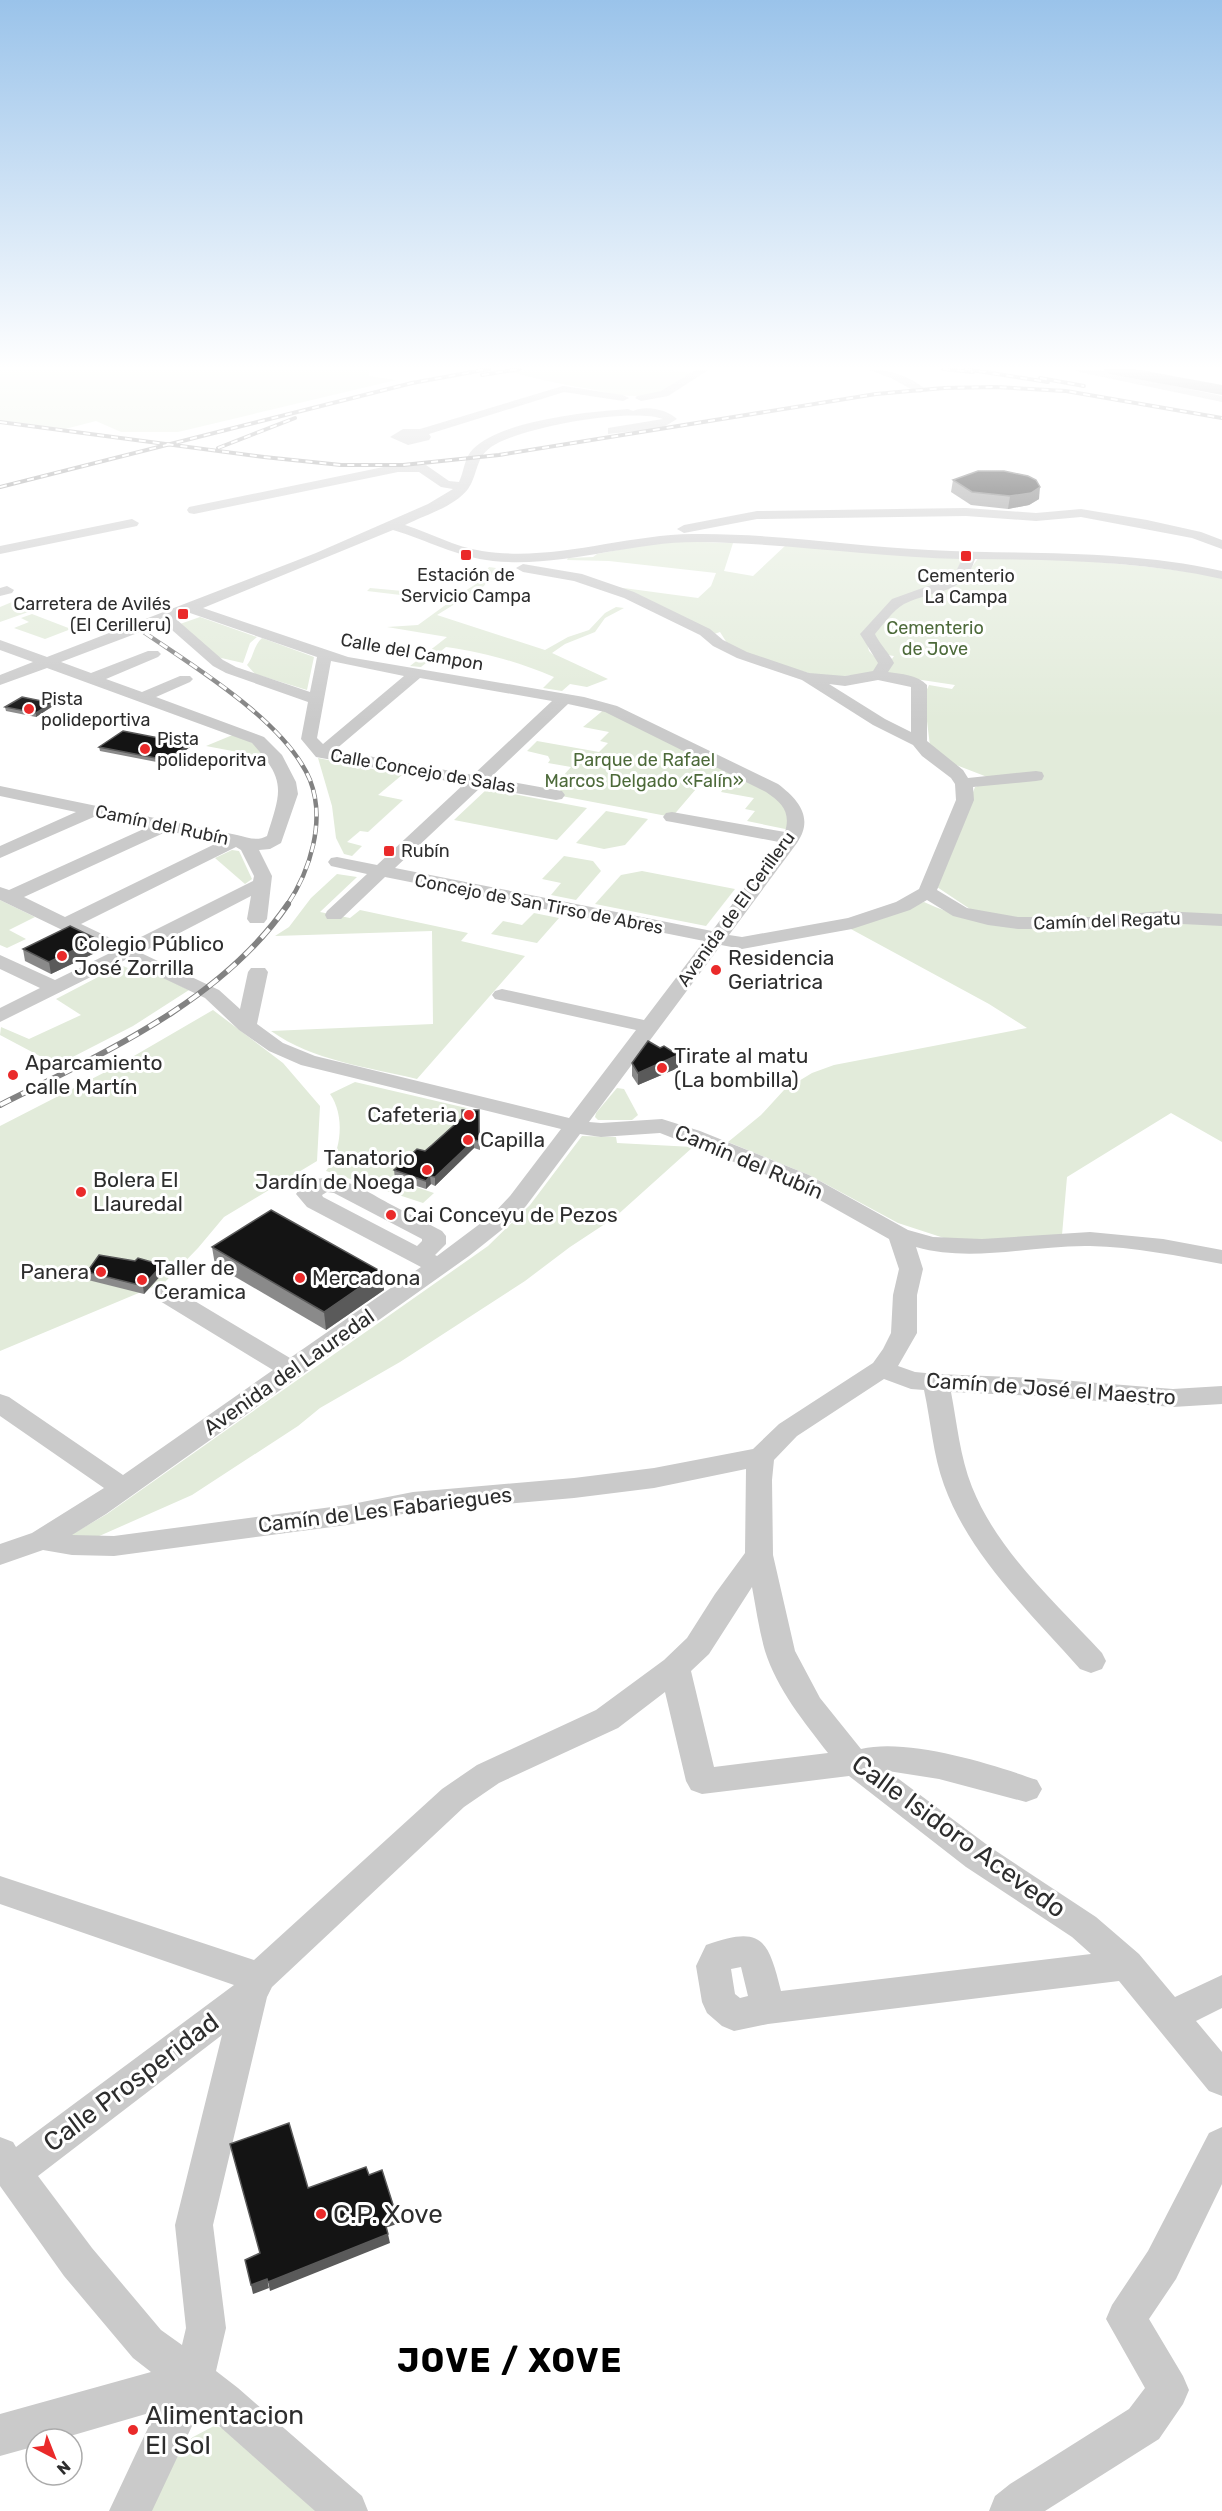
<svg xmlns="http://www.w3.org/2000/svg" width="1222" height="2511" font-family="Rubik,sans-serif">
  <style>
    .green { fill: #e2ebda }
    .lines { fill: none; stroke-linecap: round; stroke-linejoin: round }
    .minor { fill: #cacaca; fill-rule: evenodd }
    .highway { fill: #949494; fill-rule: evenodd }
    .rail-far2-casing { stroke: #828282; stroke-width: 4 }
    .rail-far1-casing { stroke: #828282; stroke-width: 4.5 }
    .rail-casing { stroke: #828282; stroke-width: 6 }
    .rail-far2 { stroke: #fff; stroke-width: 2; stroke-dasharray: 7; stroke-linecap: butt }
    .rail-far1 { stroke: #fff; stroke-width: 3; stroke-dasharray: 9; stroke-linecap: butt }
    .rail { stroke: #fff; stroke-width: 4; stroke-dasharray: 12; stroke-linecap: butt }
    .wall { fill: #8a8a8a }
    .shaded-wall { fill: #5a5a5a }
    .building { fill: #141414; stroke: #5a5a5a; stroke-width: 1.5 }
    .poi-dot { fill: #ea2a2a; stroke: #fff; stroke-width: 2 }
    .labels { text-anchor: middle; stroke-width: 6; stroke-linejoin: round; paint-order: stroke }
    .far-poi-label { font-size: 18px; fill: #2d2d2d; stroke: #fff; text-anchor: start }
    .far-park-label { font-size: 18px; fill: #4d6a3a; stroke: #fff }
    .far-street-label { font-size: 18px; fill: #2d2d2d; stroke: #fff }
    .poi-label { font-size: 21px; fill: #2d2d2d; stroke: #fff; text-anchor: start }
    .street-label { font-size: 21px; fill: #2d2d2d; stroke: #fff }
    .near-street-label { font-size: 26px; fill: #2d2d2d; stroke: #fff }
    .near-poi-label { font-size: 26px; fill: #2d2d2d; stroke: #fff; text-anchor: start }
    .near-district-label { font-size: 33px; font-weight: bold; letter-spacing: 1.5px; fill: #000; stroke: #fff }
  </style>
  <rect width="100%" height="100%" fill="#fff"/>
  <g class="green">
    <polygon points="0,369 370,369 369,376 396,380 178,432 121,432 96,421 65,429 0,420"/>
    <path d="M 532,369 L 664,369 L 692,373 C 682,379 671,388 660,392 C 631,402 606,391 578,387 C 555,383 533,378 510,372 Z"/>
    <polygon points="665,541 733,543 724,571 753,576 786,545 963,558 954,575 895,600 864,630 869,651 879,661 879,669 873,673 826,678 752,657 727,643 720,632 714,634 616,587 698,598 711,586 716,573 609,561 567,560 568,558 593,557 597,554"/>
    <path d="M 979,557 C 1061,558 1141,564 1222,577 L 1222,916 L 1054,921 L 976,913 L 937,887 L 975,787 L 995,780 L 951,763 L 930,746 L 924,696 L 929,685 L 952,689 L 955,685 L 882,674 L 894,656 L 881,654 L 872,633 L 901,602 L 962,581 Z"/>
    <path d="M 489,567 L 496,568 L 484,586 L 437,615 L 545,650 L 568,637 L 589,630 L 605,613 L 616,607 L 624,608 L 605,618 L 595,632 L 565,644 L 552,653 L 608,679 L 587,687 L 570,684 L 562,691 L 543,688 L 554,677 C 516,661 486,653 446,647 L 421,667 L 410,666 L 447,637 L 387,627 L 418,625 L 451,601 L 367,591 L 370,588 L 457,596 L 476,584 Z"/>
    <polygon points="12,602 34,610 0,622 0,607"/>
    <polygon points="32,614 71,629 45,639 14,628 29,622 21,618"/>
    <polygon points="200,617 257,637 250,643 243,663 217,657 180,624"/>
    <path d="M 262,638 L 314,657 L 307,690 L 255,674 L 247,665 C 254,657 253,646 262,638 Z"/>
    <polygon points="606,708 786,798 795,831 747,821 755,811 745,809 754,798 721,792 725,786 702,782 672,817 556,795 571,779 562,777 571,767 548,763 550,760 548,756 527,751 537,741 599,752 608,743 600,741 609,732 583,727"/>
    <polygon points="235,734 260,747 269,758 206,746"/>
    <polygon points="318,758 402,775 378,795 403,800 368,832 360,831 347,842 362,846 352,856 344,854 336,838 332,806"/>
    <polygon points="487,789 587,808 557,840 454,820"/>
    <polygon points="606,811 648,819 625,845 604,849 576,843"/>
    <polygon points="232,850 239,851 252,879 245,884 215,858"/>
    <polygon points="564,856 593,861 601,871 576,900 551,895 561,883 542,879"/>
    <polygon points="642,871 735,889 706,926 595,904 621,875"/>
    <path d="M 337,874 L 357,877 L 320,912 L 350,918 L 360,910 L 468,933 L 461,941 L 525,956 L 417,1079 C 368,1067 313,1061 271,1031 L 433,1024 L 432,931 L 275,936 L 289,927 L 311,898 Z"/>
    <polygon points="0,900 35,917 9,930 26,939 7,948 0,945"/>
    <path d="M 924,902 C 987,932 1045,924 1112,923 C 1149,922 1185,923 1222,924 L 1222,1142 L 1171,1113 L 1067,1177 L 1062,1235 L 990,1241 L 944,1238 L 898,1223 L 809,1175 L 728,1142 L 761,1115 L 784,1090 L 812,1073 L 834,1065 L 1027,1028 L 989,1004 L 849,928 Z"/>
    <polygon points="534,913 559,918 537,943 491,934 503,921 522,925"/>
    <polygon points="121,965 130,969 140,966 189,990 133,1026 61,1063 51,1062 0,1035 1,1027 29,1039 81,1015 56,999"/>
    <polygon points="213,1010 283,1063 320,1106 317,1161 224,1217 198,1248 165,1282 0,1351 0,1126 115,1067"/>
    <path d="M 355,1082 L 475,1110 L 426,1160 L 414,1159 L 392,1179 L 434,1193 L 423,1203 L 326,1171 C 342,1151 345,1115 330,1094 Z"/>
    <polygon points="617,1088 624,1089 638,1115 632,1120 598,1120 595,1117 596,1113"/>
    <polygon points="582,1136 616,1137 617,1143 693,1147 614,1218 570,1247 525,1281 400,1362 320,1408 298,1426 192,1495 88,1541 62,1540 107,1514 488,1246 530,1205"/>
    <polygon points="214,2426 227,2429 319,2511 143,2511 175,2451 193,2437"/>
  </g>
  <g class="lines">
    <g class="minor">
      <polygon points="697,369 710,369 668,396 641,401 635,398 637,396 661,391"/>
      <path d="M 866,369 C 887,369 910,375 926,390 L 920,393 L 916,392 L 891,378 Z"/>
      <polygon points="1074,369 1095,369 1222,396 1222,402 1079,372"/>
      <polygon points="563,386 623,395 629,398 623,401 564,392 429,434 431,437 429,440 408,445 390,437 403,429 420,429"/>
      <path d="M 628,409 L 633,411 C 645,405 667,409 677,419 L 662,428 L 608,434 L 608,428 L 663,419 C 633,407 519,427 491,447 C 475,458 478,475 468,489 C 454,507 425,515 405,525 C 431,533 455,547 482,551 C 554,562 622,535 693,534 C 772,533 850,546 929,550 C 1028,555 1123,549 1222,571 L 1222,579 C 1140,561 1059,560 975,559 C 964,596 934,589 904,604 C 893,610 883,625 875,634 C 879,643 892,657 894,663 L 888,672 C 901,674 918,675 927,685 L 927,741 L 963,770 L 968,778 L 1036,771 L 1042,772 L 1044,776 L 1042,780 L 1036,781 L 973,787 L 974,800 L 937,890 L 967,908 L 1018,917 L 1097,917 L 1162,911 L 1222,914 L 1222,926 L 1162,923 L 1097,929 L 1018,929 L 988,925 L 953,916 L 927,900 L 910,910 L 852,929 L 742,949 L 721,945 L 589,1122 L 601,1123 L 662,1119 L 700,1131 L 809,1175 L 908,1230 L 933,1237 L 982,1239 L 1090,1232 L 1163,1239 L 1222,1250 L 1222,1264 C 1179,1256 1134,1247 1090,1246 C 1032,1245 972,1263 916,1247 L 923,1269 L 917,1295 L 917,1333 L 898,1366 L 915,1372 L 936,1374 L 1036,1378 L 1173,1389 L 1222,1386 L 1222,1404 L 1173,1407 L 1036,1396 L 951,1392 C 957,1423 960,1457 972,1487 C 998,1552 1055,1602 1102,1653 L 1106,1661 L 1102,1669 L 1091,1673 L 1080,1669 C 1031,1613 970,1557 944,1485 C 933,1455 931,1422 924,1390 L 911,1389 L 884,1379 L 797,1436 L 774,1460 L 772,1480 L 773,1555 L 795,1651 L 820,1698 L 861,1749 C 909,1738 991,1764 1037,1780 L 1042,1789 L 1037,1798 L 1026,1802 L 939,1779 L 888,1771 L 990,1847 L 1096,1917 L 1139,1954 L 1175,1997 L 1222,1975 L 1222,2008 L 1196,2021 L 1222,2052 L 1222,2096 L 1209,2091 L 1119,1981 L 768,2024 L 734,2031 L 722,2026 L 707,2013 L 702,2002 L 696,1966 L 706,1945 C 762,1925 768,1939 781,1991 L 1091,1954 L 1072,1937 L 966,1867 L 849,1776 L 702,1794 L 691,1790 L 686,1781 L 665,1692 L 618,1728 L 499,1783 L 464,1807 L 272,1987 L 267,1997 L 213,2225 L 226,2328 L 216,2371 L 238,2388 L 362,2496 L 368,2511 L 315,2511 L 200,2409 L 152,2511 L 109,2511 L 156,2411 L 60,2439 L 36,2439 L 36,2446 L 0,2456 L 0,2414 L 151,2372 L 133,2358 L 64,2276 L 0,2186 L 0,2137 L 13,2142 L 16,2147 L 234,1985 L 0,1904 L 0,1876 L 254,1960 L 442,1789 L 477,1765 L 596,1710 L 664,1660 L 687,1638 L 715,1594 L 745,1553 L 746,1469 L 654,1488 L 574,1498 L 413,1512 L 347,1525 L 114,1556 L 72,1555 L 43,1550 L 0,1565 L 0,1544 L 32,1533 L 104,1488 L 0,1416 L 0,1394 L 9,1397 L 123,1475 L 273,1370 L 155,1298 L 152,1293 L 155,1288 L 164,1285 L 173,1288 L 290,1358 L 421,1267 L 307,1207 L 296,1194 C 320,1160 362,1189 388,1203 C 406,1212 424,1222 442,1231 L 446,1236 L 446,1244 L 435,1255 L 437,1256 L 493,1214 L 510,1196 L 561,1129 L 301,1065 L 269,1051 L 239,1030 L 205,998 L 125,960 L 0,1022 L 0,1008 L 40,988 L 0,969 L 0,955 L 55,980 L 110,953 L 0,900 L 0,887 L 9,890 L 148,827 L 96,816 L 0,858 L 0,846 L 76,812 L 0,796 L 0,786 L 237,835 C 248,837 256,842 267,836 C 281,791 287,781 252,743 L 47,668 L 0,685 L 0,675 L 33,662 L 0,650 L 0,640 L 47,657 L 316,553 L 428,504 L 453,489 L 441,487 L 419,472 L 398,472 L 194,514 L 189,513 L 187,510 L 189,507 L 398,464 L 426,465 L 449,481 L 459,482 C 464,472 464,458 473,449 C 503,420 587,412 628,409 ZM 393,530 C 427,540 457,557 493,561 C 563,568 628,542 697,542 C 786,543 873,557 962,559 L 953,577 L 892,599 L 860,634 L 878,663 L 873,671 L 845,676 L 809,673 L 747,652 L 723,640 L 710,629 L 634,592 L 582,574 L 523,564 L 516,568 L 523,572 L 574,581 L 624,598 L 700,635 L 713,646 L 737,658 L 802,680 L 873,725 L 913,745 L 922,756 L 951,778 L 955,784 L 956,800 L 919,889 L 896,902 L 848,918 L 742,937 L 729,935 L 797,843 C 814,818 799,800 778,784 L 617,706 L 584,697 L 348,657 L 203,608 ZM 190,613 L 317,657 L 310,692 L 236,667 L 223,660 L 176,619 ZM 164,623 L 213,666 L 226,673 L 308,702 L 301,739 L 316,757 L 464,784 L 377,865 L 337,857 L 331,858 L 328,862 L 331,866 L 367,874 L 327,911 L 325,915 L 327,919 L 341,919 L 385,877 L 704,941 L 644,1020 L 502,989 L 495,991 L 492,995 L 495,999 L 636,1030 L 569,1118 L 315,1056 L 283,1043 L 257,1024 L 268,972 L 265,968 L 251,968 L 248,972 L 240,1009 L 219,990 L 141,953 L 251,896 L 247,919 L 250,923 L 264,923 L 267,919 L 272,876 L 259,850 L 270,849 L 281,843 L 298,794 L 296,782 L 282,755 L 264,737 L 156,697 L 190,682 L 193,679 L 190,676 L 180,676 L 142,692 L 106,679 L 158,657 L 161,654 L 158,651 L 148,651 L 91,673 L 61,662 ZM 331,661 L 404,676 L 323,744 L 317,738 ZM 420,678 L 552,701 L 473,775 L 335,750 ZM 878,680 L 911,687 L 911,732 L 885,719 L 829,684 L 845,686 ZM 568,704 L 605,712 L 766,792 C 782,803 791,812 785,832 L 672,812 L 666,813 L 663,817 L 666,821 L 672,822 L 779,842 L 712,931 L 395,868 L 481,787 L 556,800 L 562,799 L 565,795 L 562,791 L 490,778 ZM 168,831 L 219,842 L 65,917 L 24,897 ZM 236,847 L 241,850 L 254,876 L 253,881 L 125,945 L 81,924 ZM 660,1133 L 793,1185 L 889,1239 L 899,1269 L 893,1295 L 891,1333 L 883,1349 L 873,1363 L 779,1424 L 753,1449 L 654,1468 L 574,1478 L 413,1492 L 347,1505 L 114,1536 L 72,1535 L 106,1514 L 469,1256 L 509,1224 L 526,1206 L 580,1134 L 601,1137 ZM 327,1192 L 334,1193 L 422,1239 L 422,1241 L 417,1246 L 323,1197 L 322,1195 ZM 752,1587 C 756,1608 759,1630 765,1651 C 777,1689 804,1722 828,1753 L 714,1767 L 691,1671 L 709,1654 ZM 741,1967 L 748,1996 L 740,1998 L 735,1994 L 731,1969 ZM 222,2035 L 175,2225 L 186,2328 L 182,2345 L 161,2330 L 92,2248 L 38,2176 Z"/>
      <polygon points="966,508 1036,513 1081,509 1147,520 1201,532 1222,540 1222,549 1192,538 1081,517 1036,521 966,516 757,519 684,533 677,529 684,525 757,511"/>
      <polygon points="132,519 139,523 137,526 0,554 0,546"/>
      <polygon points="7,586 14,590 12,593 0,596 0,588"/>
      <polygon points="1222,2127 1222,2184 1176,2279 1149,2319 1183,2376 1189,2390 1183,2404 1159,2439 1045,2511 989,2511 995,2496 1010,2484 1129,2409 1145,2388 1106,2319 1112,2305 1148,2251 1209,2133"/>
    </g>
    <polygon class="highway" points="1103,369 1135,369 1222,385 1222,395 1110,374"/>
    <defs>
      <g id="rail-far2">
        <polyline points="943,369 973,372"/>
        <polyline points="965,369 1048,382"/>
        <polyline points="482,375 520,369"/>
        <polyline points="1040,378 1084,386"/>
        <polyline points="0,422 264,457 341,465 403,465 499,455 876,394 944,388 996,387 1066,391 1222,418"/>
        <polyline points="218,448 295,418"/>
        <polyline points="0,487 412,383 489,369"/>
      </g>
      <path id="rail-far1" d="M 145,633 C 196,668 286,722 310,780 C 326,821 310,871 287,905"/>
      <path id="rail" d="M 0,1105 C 103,1053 221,1002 288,904"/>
    </defs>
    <use href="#rail-far2" class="rail-far2-casing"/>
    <use href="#rail-far1" class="rail-far1-casing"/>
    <use href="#rail" class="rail-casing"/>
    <use href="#rail-far2" class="rail-far2"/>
    <use href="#rail-far1" class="rail-far1"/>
    <use href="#rail" class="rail"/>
  </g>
  <g class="wall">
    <polygon points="953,480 1039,499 1029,505 1008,509 971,505 951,492"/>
    <polygon points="52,703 53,706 36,717 6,711 5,707"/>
    <polygon points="99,747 190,747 167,764 100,751"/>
    <polygon points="97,939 99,951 51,974 25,961 23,949"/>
    <polygon points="632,1063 678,1068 638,1085 632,1076"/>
    <polygon points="479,1110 480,1150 474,1148 435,1186 431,1184 426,1189 395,1179 394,1170 425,1151 462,1118"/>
    <polygon points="212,1247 382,1272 384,1290 326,1330 215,1265"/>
    <polygon points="162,1265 163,1273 144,1294 88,1280 87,1272"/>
  </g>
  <g class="shaded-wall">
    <polygon points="1040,487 1039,499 1029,505 1008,509 1010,496"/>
    <polygon points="52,703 53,706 36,717 36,713"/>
    <polygon points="189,744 190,747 167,764 166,760"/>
    <polygon points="97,939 99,951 51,974 49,962"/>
    <polygon points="678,1055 678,1068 638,1085 638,1073"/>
    <polygon points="474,1140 474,1148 435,1186 435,1177"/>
    <polygon points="430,1176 431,1184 426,1189 426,1181"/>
    <polygon points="162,1265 163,1273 144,1294 143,1286"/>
    <polygon points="382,1272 384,1290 326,1330 324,1312"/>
    <polygon points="396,2214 397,2224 385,2228 384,2219"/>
    <polygon points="388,2234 390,2243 270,2291 268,2282"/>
    <polygon points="267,2279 269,2288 253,2294 251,2285"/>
  </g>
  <g class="building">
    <polygon points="978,471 1004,471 1028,476 1036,480 1040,487 1031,493 1010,496 972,492 953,480"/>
    <polygon points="22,697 52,703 36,713 5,707"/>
    <polygon points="123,731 189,744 166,760 99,747"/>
    <polygon points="70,926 97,939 49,962 23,949"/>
    <polygon points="648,1041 660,1048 664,1046 678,1055 638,1073 632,1063"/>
    <polygon points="462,1110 479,1110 479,1141 474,1140 435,1177 430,1176 426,1181 394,1170 417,1149 425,1151 432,1145 462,1118"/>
    <polygon points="271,1210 382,1272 324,1312 212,1247"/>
    <polygon points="99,1255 135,1261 138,1258 162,1265 143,1286 87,1272"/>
    <polygon points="289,2123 308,2188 366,2167 369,2175 382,2170 396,2214 384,2219 388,2234 268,2282 267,2279 251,2285 245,2260 260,2253 230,2144"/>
  </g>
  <linearGradient id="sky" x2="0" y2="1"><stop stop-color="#9ac3ea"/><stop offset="0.51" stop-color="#fff"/><stop offset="1" stop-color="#fff" stop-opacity="0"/></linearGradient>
  <rect width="1222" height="721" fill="url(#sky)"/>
  <g class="poi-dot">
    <rect x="460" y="549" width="12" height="12" rx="3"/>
    <rect x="960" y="550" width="12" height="12" rx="3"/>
    <rect x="177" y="608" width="12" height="12" rx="3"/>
    <circle cx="29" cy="709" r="6"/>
    <circle cx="145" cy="749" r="6"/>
    <rect x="383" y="845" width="12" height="12" rx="3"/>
    <circle cx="62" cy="956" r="6"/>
    <circle cx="716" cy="970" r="6"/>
    <circle cx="662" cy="1068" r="6"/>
    <circle cx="13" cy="1075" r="6"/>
    <circle cx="469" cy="1115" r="6"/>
    <circle cx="468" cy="1140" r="6"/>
    <circle cx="427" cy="1170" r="6"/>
    <circle cx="81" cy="1192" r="6"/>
    <circle cx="391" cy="1215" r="6"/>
    <circle cx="101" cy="1272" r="6"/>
    <circle cx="300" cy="1278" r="6"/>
    <circle cx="142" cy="1280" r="6"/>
    <circle cx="321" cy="2214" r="6"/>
    <circle cx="133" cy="2430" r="6"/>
  </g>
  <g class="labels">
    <g class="far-poi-label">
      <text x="466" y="581" text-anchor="middle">Estación de<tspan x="466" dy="21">Servicio Campa</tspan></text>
      <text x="966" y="582" text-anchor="middle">Cementerio<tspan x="966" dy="21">La Campa</tspan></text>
      <text x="171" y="610" text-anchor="end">Carretera de Avilés<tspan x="171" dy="21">(El Cerilleru)</tspan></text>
      <text x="41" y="705">Pista<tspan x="41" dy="21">polideportiva</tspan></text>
      <text x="157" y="745">Pista<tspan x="157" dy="21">polideporitva</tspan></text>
      <text x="401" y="857">Rubín</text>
    </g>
    <g class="far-park-label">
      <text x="935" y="634">Cementerio<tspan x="935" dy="21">de Jove</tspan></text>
      <text x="644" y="766">Parque de Rafael<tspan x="644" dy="21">Marcos Delgado «Falín»</tspan></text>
    </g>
    <g class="far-street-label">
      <text transform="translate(412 652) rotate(10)" y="6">Calle del Campon</text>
      <text transform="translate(423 771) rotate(10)" y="6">Calle Concejo de Salas</text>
      <text transform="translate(162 825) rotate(12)" y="6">Camín del Rubín</text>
      <text transform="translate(539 904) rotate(11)" y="6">Concejo de San Tirso de Abres</text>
      <text transform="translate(736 909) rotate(-54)" y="6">Avenida de El Cerilleru</text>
      <text transform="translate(1107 921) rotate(-2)" y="6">Camín del Regatu</text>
    </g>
    <g class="poi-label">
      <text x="74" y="951">Colegio Público<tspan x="74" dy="24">José Zorrilla</tspan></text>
      <text x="728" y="965">Residencia<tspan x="728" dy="24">Geriatrica</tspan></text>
      <text x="674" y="1063">Tirate al matu<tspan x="674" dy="24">(La bombilla)</tspan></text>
      <text x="25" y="1070">Aparcamiento<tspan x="25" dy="24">calle Martín</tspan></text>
      <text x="457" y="1122" text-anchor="end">Cafeteria</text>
      <text x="480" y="1147">Capilla</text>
      <text x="415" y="1165" text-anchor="end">Tanatorio<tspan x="415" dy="24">Jardín de Noega</tspan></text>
      <text x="93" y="1187">Bolera El<tspan x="93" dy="24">Llauredal</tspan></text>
      <text x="403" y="1222">Cai Conceyu de Pezos</text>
      <text x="154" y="1275">Taller de<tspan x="154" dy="24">Ceramica</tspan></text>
      <text x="89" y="1279" text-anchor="end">Panera</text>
      <text x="312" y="1285">Mercadona</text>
    </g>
    <g class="street-label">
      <text transform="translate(749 1162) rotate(23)" y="7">Camín del Rubín</text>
      <text transform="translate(289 1372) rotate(-35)" y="7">Avenida del Lauredal</text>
      <text transform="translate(1051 1389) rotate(4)" y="7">Camín de José el Maestro</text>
      <text transform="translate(385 1510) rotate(-7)" y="7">Camín de Les Fabariegues</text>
    </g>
    <g class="near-street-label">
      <text transform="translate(959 1836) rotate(36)" y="9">Calle Isidoro Acevedo</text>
      <text transform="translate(131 2082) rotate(-37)" y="9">Calle Prosperidad</text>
    </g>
    <g class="near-poi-label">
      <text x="333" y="2223">C.P. Xove</text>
      <text x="145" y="2424">Alimentacion<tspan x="145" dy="30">El Sol</tspan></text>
    </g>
    <g class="near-district-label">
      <text x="510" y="2372">JOVE / XOVE</text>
    </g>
  </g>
  <g transform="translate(54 2457) rotate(138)"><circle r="28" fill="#ffffff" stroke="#ababab" stroke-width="1.5"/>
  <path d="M0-4.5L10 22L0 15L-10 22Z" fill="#ea2a2a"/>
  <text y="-9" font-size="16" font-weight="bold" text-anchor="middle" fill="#2d2d2d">N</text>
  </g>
</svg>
